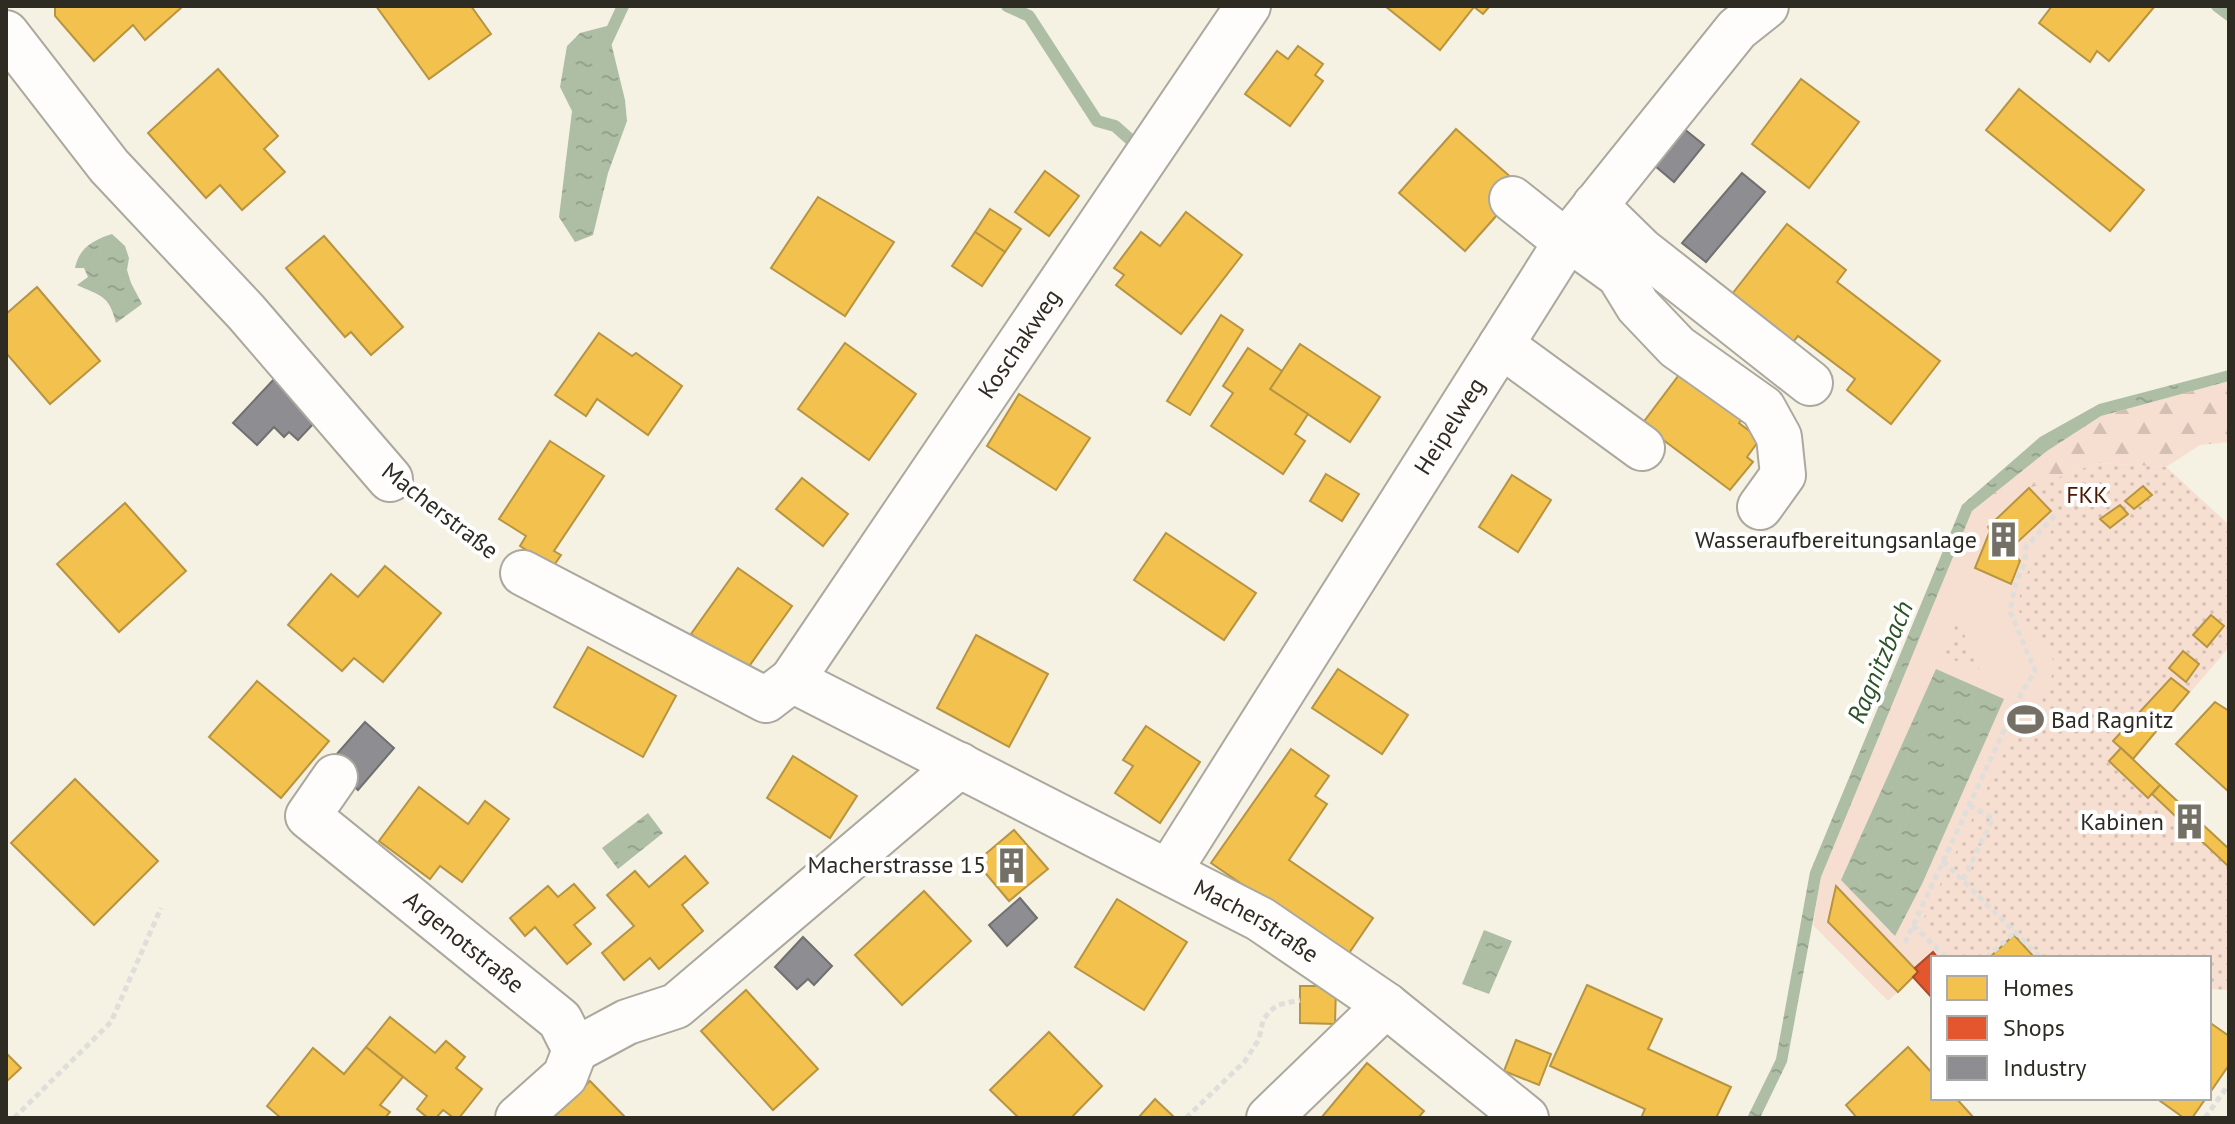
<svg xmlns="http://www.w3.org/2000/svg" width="2235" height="1124" font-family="'PT Sans',sans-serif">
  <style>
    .grass { fill: #f6dfd1 }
    .forest { fill: url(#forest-firs) }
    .park { fill: url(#park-dots) }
    .water { fill: url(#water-ripples) }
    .homes { fill: #f2c14e; stroke: #b79441; stroke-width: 2 }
    .shops { fill: #e4572e; stroke: #ad4a2a; stroke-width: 2 }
    .industry { fill: #8d8d92; stroke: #707070; stroke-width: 2 }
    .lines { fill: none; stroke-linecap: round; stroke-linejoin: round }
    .stream { stroke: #adbea5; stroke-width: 12 }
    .minor-casing { stroke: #aba89e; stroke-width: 48 }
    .path { stroke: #e0deda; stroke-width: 5; stroke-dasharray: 6 4; stroke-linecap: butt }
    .minor { stroke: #fefdfb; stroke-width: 44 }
    .labels { text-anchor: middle; stroke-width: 8; stroke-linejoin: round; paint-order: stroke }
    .street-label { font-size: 24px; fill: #2e2b22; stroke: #fff }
    .park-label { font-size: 24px; fill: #491702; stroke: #fff }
    .poi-label { font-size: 24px; fill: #2e2b22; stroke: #fff; text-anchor: end }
    .water-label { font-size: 26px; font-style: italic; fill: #2c5227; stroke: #fff }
  </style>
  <defs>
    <pattern id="forest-firs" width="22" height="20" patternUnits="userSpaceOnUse" patternTransform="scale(2)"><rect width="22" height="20" fill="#f6dfd1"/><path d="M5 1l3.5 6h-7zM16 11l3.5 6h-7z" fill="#d3c0b3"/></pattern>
    <pattern id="park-dots" width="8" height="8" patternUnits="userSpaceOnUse" patternTransform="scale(2)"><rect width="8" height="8" fill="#f6dfd1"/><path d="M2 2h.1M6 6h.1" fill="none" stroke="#d3c0b3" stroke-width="1.8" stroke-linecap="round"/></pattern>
    <pattern id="water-ripples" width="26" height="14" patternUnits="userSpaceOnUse" patternTransform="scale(2)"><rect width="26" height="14" fill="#adbea5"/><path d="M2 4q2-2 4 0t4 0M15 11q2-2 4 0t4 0" fill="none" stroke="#95a38e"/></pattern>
  </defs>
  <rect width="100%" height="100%" fill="#f5f1e3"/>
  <polygon class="grass" points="2166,467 2229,525 2229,647 2133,759 2229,849 2229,990 2209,989 2209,958 1933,958 1933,999 1913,977 1888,1001 1813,925 1821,877 1972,511 2029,488"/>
  <polygon class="forest" points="2229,381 2229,442 2200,445 2166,467 2098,463 1972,511 2047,451 2101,416"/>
  <g class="park">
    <polygon points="2098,463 2166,467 2229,525 2229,647 2133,759 2229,849 2229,990 2209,989 2209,958 2035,958 2011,929 1980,958 1952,958 1921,924 2027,706 2039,709 2056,664 2018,610 2022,582 2058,519 2029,488"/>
    <polygon points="1958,620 1980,671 1942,655"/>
  </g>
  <g class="water">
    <polygon points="607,26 625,100 627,121 608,173 593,235 575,242 559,217 572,111 560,87 567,46 580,33"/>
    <path d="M 112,234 L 125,246 L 129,258 L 127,270 L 131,283 L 142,304 L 116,323 C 109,295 101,296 77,285 L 88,277 L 84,268 L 75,268 C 79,248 93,240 112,234 Z"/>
    <polygon points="2229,370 2229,381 2101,416 2047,451 1972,511 1821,877 1787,1062 1760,1118 1747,1118 1776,1059 1810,872 1962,505 2040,437 2099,404"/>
    <polygon points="1936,669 2004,699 1922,884 1895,936 1841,880"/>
    <polygon points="648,813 663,833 618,869 602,848"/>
    <polygon points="1484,930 1512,941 1489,994 1462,984"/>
  </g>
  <g class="homes">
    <polygon points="55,6 181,6 182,7 145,40 133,25 94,61 55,16"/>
    <polygon points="376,6 471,6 491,34 429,79"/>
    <polygon points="1385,6 1490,6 1483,14 1474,7 1440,50"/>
    <polygon points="2052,6 2155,6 2109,61 2097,51 2090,62 2039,23"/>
    <polygon points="1298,46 1323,64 1315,75 1323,81 1290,126 1245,94 1277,51 1288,59"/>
    <polygon points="218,69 278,136 264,149 285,172 242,210 220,185 206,198 148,133"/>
    <polygon points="1801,79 1859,122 1809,188 1752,144"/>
    <polygon points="2019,89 2144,190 2110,231 1986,130"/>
    <polygon points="1456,129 1522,187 1465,251 1399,193"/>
    <polygon points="1045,171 1079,196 1049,236 1015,212"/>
    <polygon points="818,197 894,242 845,316 771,268"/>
    <polygon points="990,209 1021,229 1005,252 975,232"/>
    <polygon points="1186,212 1242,255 1181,334 1116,285 1124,275 1114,268 1141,232 1160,246"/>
    <polygon points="1787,224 1846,270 1837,282 1940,361 1891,424 1847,390 1855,379 1798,336 1786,351 1725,303"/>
    <polygon points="975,232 1005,252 982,286 952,266"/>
    <polygon points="324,236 403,327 371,355 351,332 345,337 286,268"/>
    <polygon points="37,287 100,361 50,404 6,353 6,314"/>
    <polygon points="1221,315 1243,330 1190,415 1167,401"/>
    <polygon points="599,333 632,356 636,353 682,386 648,435 597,399 586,416 555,395"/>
    <polygon points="845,343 916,394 869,460 798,409"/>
    <polygon points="1300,344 1380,397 1350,442 1270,389"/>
    <polygon points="1248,348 1282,371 1270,389 1308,414 1295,434 1305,441 1283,474 1211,426 1233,393 1223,386"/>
    <polygon points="1685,367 1747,413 1739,423 1760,439 1747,457 1753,462 1730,490 1642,424"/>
    <polygon points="1019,394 1090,438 1056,490 987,446"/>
    <polygon points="550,441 604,476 554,551 561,555 553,567 520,546 526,536 499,519"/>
    <polygon points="1326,474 1359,494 1342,521 1310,501"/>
    <polygon points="1512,475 1551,500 1518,552 1479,527"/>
    <polygon points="802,478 848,514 823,546 776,509"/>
    <polygon points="2143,486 2152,495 2134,509 2125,501"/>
    <polygon points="2029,488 2051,511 2010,549 2020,561 2011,584 1975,568 1990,531 1988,527"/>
    <polygon points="125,503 186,571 119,632 57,564"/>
    <polygon points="2120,505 2128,514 2110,528 2100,519"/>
    <polygon points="1166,533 1256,593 1224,640 1134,580"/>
    <polygon points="385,566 441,613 383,682 354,658 342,671 288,625 331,574 358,597"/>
    <polygon points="738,568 792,606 745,672 691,634"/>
    <polygon points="2211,615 2224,626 2207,647 2193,635"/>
    <polygon points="976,635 1048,674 1009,747 937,708"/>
    <polygon points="588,647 676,696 643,757 554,707"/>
    <polygon points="2183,651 2199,664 2186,682 2169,668"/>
    <polygon points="1338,669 1408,715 1382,754 1312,708"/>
    <polygon points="2171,678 2189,692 2133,759 2113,741"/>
    <polygon points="257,681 329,741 281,798 209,737"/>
    <polygon points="2215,702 2229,711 2229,792 2176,744"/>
    <polygon points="1146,726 1200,762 1160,823 1115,793 1133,766 1123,760"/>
    <polygon points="2121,748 2160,785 2148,798 2109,761"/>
    <polygon points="1291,749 1329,776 1315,796 1327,804 1289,860 1373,918 1347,956 1211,863"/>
    <polygon points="793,756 857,796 830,838 767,798"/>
    <polygon points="75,779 158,861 94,925 11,843"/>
    <polygon points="2160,785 2229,849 2229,867 2152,794"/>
    <polygon points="419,787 468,824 485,801 509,819 462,882 440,866 430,879 379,841"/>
    <polygon points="1014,830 1048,869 1009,901 976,862"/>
    <polygon points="685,856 708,883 682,905 703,931 659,969 650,958 624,980 602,953 634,926 607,895 635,871 649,887"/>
    <polygon points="574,884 595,908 574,925 591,944 567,964 535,927 525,936 510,918 548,886 558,897"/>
    <polygon points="1836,886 1918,972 1898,992 1828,922"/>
    <polygon points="924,891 971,941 902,1005 855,955"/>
    <polygon points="1117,899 1187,942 1144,1010 1075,967"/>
    <polygon points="2014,935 2035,958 1989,958"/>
    <polygon points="1587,985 1662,1019 1648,1049 1731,1087 1716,1118 1641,1118 1645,1109 1550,1066"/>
    <polygon points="1300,986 1336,986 1335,1024 1300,1023"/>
    <polygon points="746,990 818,1069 773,1110 701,1031"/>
    <polygon points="390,1017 435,1053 446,1041 465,1057 456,1068 482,1089 459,1118 454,1118 443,1110 436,1118 428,1118 417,1109 427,1096 366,1047"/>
    <polygon points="2209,1022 2229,1036 2229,1065 2209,1094"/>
    <polygon points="1049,1032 1102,1086 1071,1118 1019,1118 990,1090"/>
    <polygon points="1516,1040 1551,1054 1539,1085 1504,1071"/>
    <polygon points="366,1047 403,1077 380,1105 390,1112 385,1118 281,1118 267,1106 313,1048 344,1074"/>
    <polygon points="1908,1047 1933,1074 1933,1098 1956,1098 1974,1118 1857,1118 1846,1105"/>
    <polygon points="6,1053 21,1068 6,1082"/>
    <polygon points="1367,1063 1424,1111 1418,1118 1321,1118"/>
    <polygon points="590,1081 626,1118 552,1118"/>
    <polygon points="2156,1098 2206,1098 2192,1118 2184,1118"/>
    <polygon points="1155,1099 1175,1118 1138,1118"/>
  </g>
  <polygon class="shops" points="1933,952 1938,958 1933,958 1933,999 1913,977 1918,972 1915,968"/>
  <g class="industry">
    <polygon points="1683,128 1704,145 1674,182 1654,165"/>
    <polygon points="1742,173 1765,192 1706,262 1682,243"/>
    <polygon points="276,377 315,422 298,440 289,432 284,437 274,427 257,445 233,423"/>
    <polygon points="365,722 394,748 358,790 328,764"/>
    <polygon points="1020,898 1037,918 1007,946 989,925"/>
    <polygon points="803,937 832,966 814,985 808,979 797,989 775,967"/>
  </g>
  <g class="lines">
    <g class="stream">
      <polyline points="1007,6 1029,16 1097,121 1115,126 1133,142"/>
      <polyline points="2217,6 2229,15"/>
      <polyline points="603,49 623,6"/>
    </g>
    <defs>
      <g id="minor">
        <polyline points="6,33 109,166 246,312 390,479"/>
        <polyline points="1512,199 1566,242"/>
        <polyline points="1595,205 1641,250 1810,383"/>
        <polyline points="1569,239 1619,275 1638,306 1677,347 1763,408 1779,437 1783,475 1760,507"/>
        <polyline points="1501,345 1642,448"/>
        <path id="s1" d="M 523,573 L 766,700 L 792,680 L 1260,919 L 1386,1005 L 1526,1118"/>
        <path id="s2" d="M 792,680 L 1248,6"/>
        <path id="s3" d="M 335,777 L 308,816 L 560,1020 L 575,1050 L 565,1076 L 518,1118"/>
        <path id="s4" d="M 1169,871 L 1566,242 L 1737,29 L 1766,6"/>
        <polyline points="575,1050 627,1022 676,1006 960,765"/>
        <polyline points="1269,1118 1386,1005"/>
      </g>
    </defs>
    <use href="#minor" class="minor-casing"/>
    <g class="path">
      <polyline points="422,502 489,550"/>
      <polyline points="1943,861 2041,958"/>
      <polyline points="1963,880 1993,818 1970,806"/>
      <polyline points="1913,925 1947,958"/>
      <polyline points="1905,943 2020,696 2035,671 2010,611 2016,582 2025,562 2026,547 2055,515"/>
      <polyline points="1986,958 2015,932"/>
      <polyline points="14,1118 111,1022 161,908"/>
      <polyline points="1186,1118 1245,1061 1259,1039 1263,1020 1270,1011 1278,1005 1300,1000"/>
      <polyline points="2205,1118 2229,1084"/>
    </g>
    <use href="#minor" class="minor"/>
  </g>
  <defs>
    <symbol id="building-bare" viewBox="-9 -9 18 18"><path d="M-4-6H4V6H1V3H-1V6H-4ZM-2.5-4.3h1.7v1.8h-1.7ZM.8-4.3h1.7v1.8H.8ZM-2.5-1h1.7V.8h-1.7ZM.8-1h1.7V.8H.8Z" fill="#747066" stroke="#fff" stroke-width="2.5" paint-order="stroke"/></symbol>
    <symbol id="stadium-bare" viewBox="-9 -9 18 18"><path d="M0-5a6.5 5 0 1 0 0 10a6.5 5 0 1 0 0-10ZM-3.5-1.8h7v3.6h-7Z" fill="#747066" stroke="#fff" stroke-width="2.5" paint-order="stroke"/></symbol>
  </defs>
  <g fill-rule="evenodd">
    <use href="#building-bare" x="1978" y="514" width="51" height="51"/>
    <use href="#stadium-bare" x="2000" y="694" width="51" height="51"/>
    <use href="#building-bare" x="2164" y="796" width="51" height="51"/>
    <use href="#building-bare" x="986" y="840" width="51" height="51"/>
  </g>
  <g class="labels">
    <g class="street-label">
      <text dy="8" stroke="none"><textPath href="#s2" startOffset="406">Koschakweg</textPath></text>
      <text dy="8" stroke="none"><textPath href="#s4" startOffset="526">Heipelweg</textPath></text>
      <text transform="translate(440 511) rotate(38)" y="8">Macherstraße</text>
      <text dy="8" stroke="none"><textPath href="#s1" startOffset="830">Macherstraße</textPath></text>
      <text dy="8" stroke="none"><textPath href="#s3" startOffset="248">Argenotstraße</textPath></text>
    </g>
    <g class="park-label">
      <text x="2087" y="503">FKK</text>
    </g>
    <g class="poi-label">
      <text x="1977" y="548">Wasseraufbereitungsanlage</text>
      <text x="2051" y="728" text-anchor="start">Bad Ragnitz</text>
      <text x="2164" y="830">Kabinen</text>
      <text x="986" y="873">Macherstrasse 15</text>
    </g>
    <g class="water-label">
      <text transform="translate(1880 662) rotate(-67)" y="9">Ragnitzbach</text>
    </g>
  </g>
  <rect width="2235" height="1124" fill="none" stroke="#2e2b22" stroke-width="16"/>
  <rect x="1931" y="956" width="280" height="144" fill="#ffffff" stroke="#abaaa7" stroke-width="2"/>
  <rect x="1947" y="976" width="40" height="24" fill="#f2c14e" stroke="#abaaa7" stroke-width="2"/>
  <text x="2003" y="996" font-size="24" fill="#2e2b22">Homes</text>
  <rect x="1947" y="1016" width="40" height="24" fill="#e4572e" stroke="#abaaa7" stroke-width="2"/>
  <text x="2003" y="1036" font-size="24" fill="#2e2b22">Shops</text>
  <rect x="1947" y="1056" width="40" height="24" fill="#8d8d92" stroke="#abaaa7" stroke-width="2"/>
  <text x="2003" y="1076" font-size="24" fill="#2e2b22">Industry</text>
</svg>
